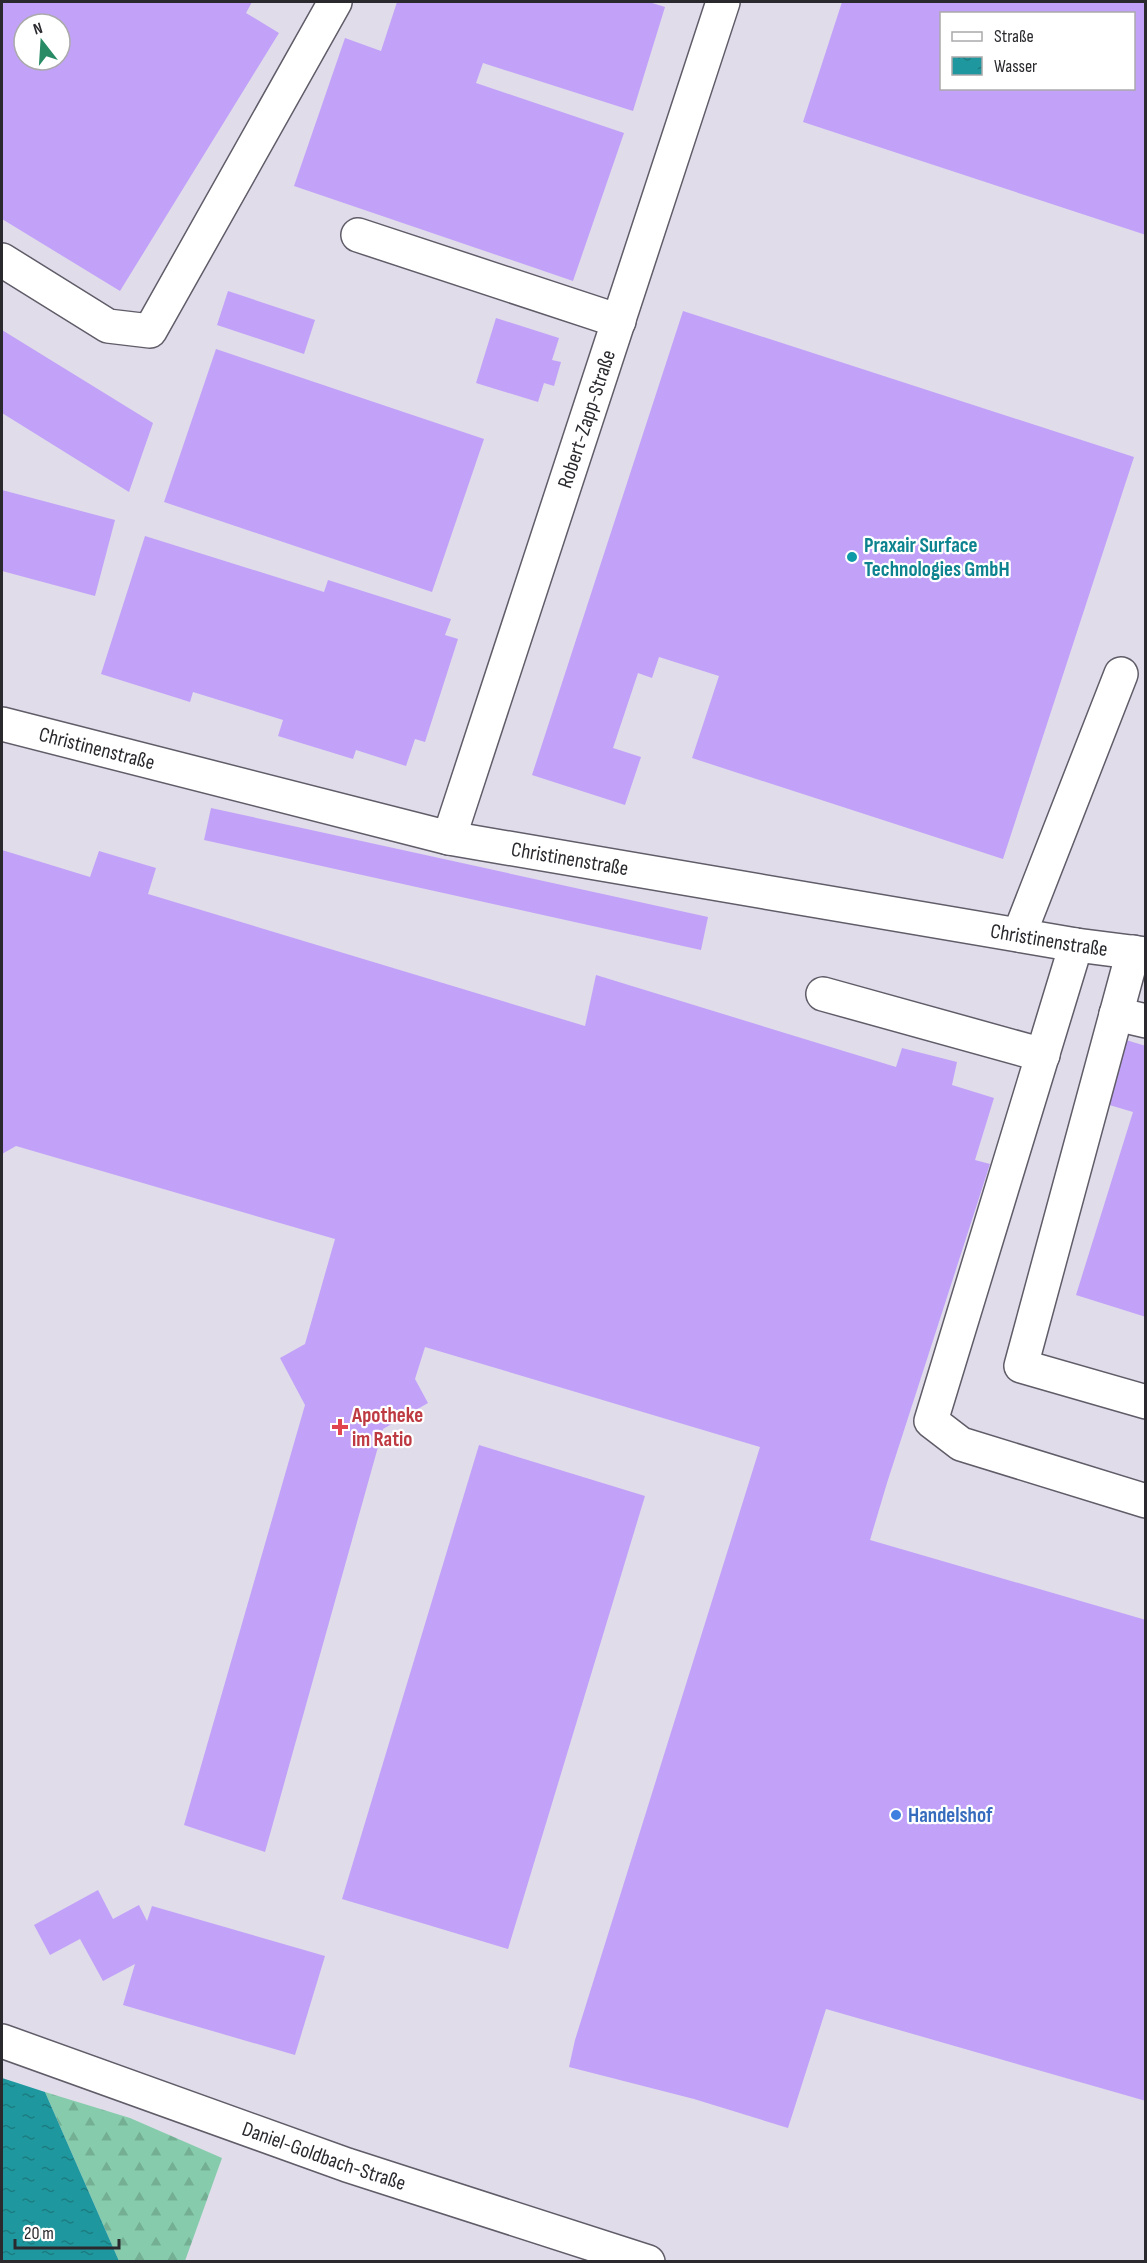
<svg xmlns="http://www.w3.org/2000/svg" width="1147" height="2263" font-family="'Sofia Sans Condensed',sans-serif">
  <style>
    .forest { fill: url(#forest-firs) }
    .water { fill: url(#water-ripples) }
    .building { fill: #c1a2f8; fill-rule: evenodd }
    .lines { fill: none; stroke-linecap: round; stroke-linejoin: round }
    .minor-casing { stroke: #605c68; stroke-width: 36 }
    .minor { stroke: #fff; stroke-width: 33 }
    .culture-dot { fill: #0f9aa8; stroke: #fff; stroke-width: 2 }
    .health-dot { fill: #e0444e; stroke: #fff; stroke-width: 2 }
    .shop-dot { fill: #3f7fe0; stroke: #fff; stroke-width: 2 }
    .labels { text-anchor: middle; stroke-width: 4.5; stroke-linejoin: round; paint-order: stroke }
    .street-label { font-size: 21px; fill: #2a292e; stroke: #fff }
    .culture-label { font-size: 21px; font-weight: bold; fill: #0d838f; stroke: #fff; text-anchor: start }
    .health-label { font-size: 21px; font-weight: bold; fill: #be3a42; stroke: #fff; text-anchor: start }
    .shop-label { font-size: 21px; font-weight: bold; fill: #366cbe; stroke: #fff; text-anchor: start }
  </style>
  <defs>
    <pattern id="forest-firs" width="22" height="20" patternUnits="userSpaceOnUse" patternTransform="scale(1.5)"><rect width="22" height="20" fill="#86ccac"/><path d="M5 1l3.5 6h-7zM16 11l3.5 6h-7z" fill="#74af94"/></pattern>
    <pattern id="water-ripples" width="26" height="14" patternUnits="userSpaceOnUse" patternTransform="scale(1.5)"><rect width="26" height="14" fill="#1e989e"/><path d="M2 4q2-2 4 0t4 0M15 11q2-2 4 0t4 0" fill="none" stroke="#1b7c81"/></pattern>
  </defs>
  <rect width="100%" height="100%" fill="#e0dcea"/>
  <polygon class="forest" points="45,2092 130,2118 222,2158 185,2261 119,2261"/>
  <polygon class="water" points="2,2078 45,2092 119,2261 2,2261"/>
  <g class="building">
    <path d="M 2,2 L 252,2 L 246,13 L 279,33 L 120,291 L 2,219 ZM 24,24 L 60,24 L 60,60 L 24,60 Z"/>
    <polygon points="397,2 649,2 665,7 633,111 483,63 476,83 624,133 573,281 294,186 345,38 381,51"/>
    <path d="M 842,2 L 1146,2 L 1146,235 L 803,122 ZM 942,14 L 1134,14 L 1134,88 L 942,88 Z"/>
    <polygon points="228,291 315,320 304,354 217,325"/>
    <polygon points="683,311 1134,457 1003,859 692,758 719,676 659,657 652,678 638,673 613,748 641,757 625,805 532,775"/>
    <polygon points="496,318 559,338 552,360 561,362 554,386 544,383 538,402 476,383"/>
    <polygon points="2,330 153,423 129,492 2,413"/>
    <polygon points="216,349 484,439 432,592 164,502"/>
    <polygon points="2,490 115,520 95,596 2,571"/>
    <polygon points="145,536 324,592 328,580 451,619 445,635 458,639 425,742 415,739 406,766 356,750 353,759 278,736 283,720 193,692 190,702 101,674"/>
    <polygon points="211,808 708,917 701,950 204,840"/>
    <polygon points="2,850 90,877 99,851 156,868 148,894 585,1026 596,975 896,1067 902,1048 957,1062 952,1085 994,1098 975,1160 990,1164 887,1483 870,1540 1146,1620 1146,2101 826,2009 788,2128 694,2099 569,2067 575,2040 760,1447 425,1347 415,1379 428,1403 383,1429 265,1852 184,1825 305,1405 280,1358 305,1344 335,1239 16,1146 2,1154"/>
    <polygon points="1126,1040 1146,1046 1146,1317 1076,1295 1133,1112 1106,1104"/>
    <polygon points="479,1445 645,1496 508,1949 342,1899"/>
    <polygon points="98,1890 113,1919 139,1905 147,1921 152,1906 325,1956 295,2055 123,2005 135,1964 103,1981 80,1939 50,1955 34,1925"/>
  </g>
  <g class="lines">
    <defs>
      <g id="minor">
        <polyline points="358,235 619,321"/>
        <polyline points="2,260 108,326 150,331 335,2"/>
        <path id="s1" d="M 2,724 L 449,838 L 1076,945 L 1146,954"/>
        <path id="s2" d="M 449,838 L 723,2"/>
        <polyline points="1019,935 1121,674"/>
        <polyline points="1076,945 931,1421 961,1444 1146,1501"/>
        <polyline points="1133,952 1021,1366 1146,1402"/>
        <polyline points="823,994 1043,1055"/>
        <polyline points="1116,1014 1146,1021"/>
        <path id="s3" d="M 2,2041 L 347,2165 L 648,2262"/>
      </g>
    </defs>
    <use href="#minor" class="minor-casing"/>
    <use href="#minor" class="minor"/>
  </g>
  <circle class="culture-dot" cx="852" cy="557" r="6"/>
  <path class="health-dot" d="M337 1418h6v6h6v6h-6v6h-6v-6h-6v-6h6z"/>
  <circle class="shop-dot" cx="896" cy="1815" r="6"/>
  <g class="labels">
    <g class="street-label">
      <text dy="7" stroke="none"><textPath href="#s2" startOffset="441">Robert-Zapp-Straße</textPath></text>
      <text dy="7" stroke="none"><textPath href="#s1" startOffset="98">Christinenstraße</textPath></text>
      <text dy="7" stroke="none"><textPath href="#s1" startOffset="584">Christinenstraße</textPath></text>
      <text dy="7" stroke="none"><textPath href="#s1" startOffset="1070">Christinenstraße</textPath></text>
      <text dy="7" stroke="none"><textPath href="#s3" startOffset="342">Daniel-Goldbach-Straße</textPath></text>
    </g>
    <g class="culture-label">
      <text x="864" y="552">Praxair Surface<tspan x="864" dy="24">Technologies GmbH</tspan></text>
    </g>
    <g class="health-label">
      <text x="352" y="1422">Apotheke<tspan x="352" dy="24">im Ratio</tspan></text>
    </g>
    <g class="shop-label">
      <text x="908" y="1822">Handelshof</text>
    </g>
  </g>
  <rect width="1147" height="2263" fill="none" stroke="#2a292e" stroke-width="6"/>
  <rect x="940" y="12" width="195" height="78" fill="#ffffff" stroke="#aaa9ab" stroke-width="1.5"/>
  <rect x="952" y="32" width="30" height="9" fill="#ffffff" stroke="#aaa9ab" stroke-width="1.5"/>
  <text x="994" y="42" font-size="18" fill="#2a292e">Straße</text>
  <rect x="952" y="57" width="30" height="18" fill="url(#water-ripples)" stroke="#aaa9ab" stroke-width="1.5"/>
  <text x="994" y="72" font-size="18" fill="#2a292e">Wasser</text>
  <g transform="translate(42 42) rotate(343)"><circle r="28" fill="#ffffff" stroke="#aaa9ab" stroke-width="1.5"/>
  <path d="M0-4.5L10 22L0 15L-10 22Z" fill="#288b65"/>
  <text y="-9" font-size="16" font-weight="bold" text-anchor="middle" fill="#2a292e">N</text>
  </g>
  <path d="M15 2239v9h104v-9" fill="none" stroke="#2a292e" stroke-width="3"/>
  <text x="24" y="2239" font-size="18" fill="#2a292e" stroke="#ffffff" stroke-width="4.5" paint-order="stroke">20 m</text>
</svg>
